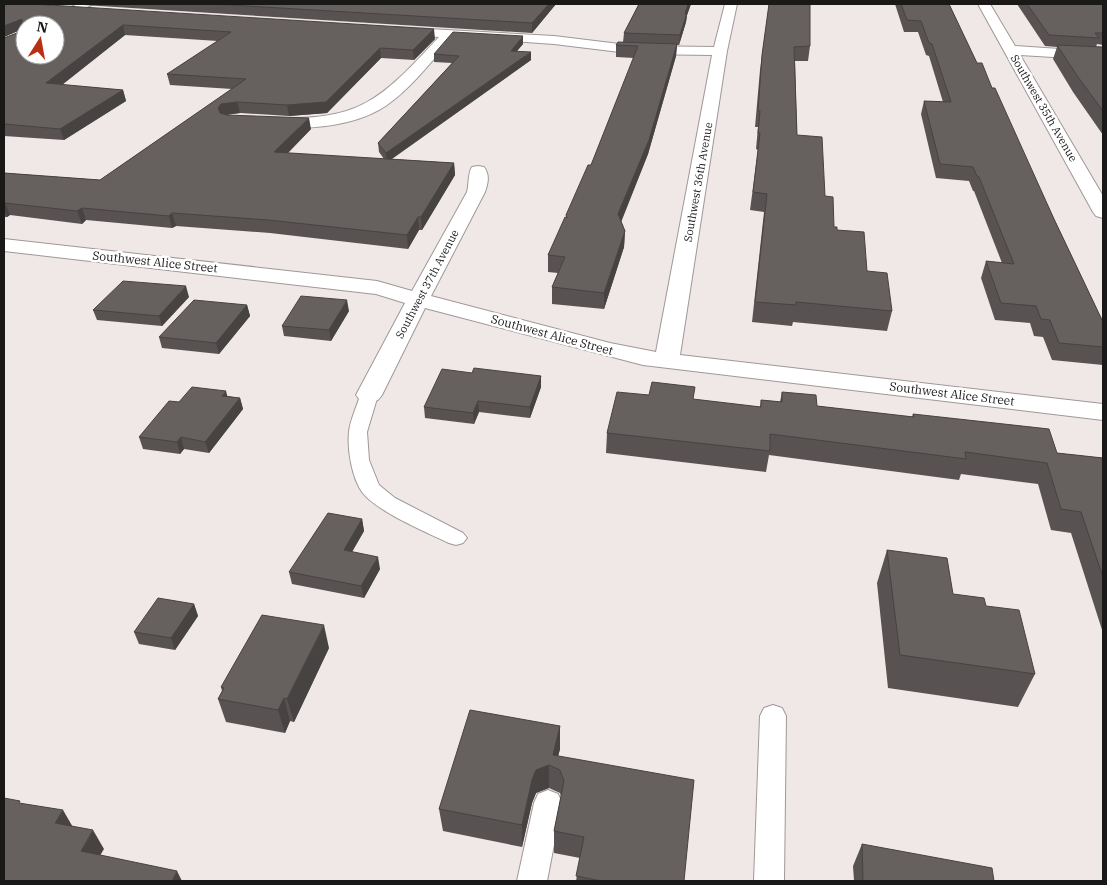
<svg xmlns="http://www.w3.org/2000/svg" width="1107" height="885" font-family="'IBM Plex Serif',serif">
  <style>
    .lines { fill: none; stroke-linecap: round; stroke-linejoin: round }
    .service-casing { stroke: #9f9897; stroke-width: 2 }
    .minor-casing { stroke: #9f9897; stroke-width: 2 }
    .service { fill: #fff; fill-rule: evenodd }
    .minor { fill: #fff; fill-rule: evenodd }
    .wall { fill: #585352 }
    .shaded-wall { fill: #474342 }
    .building { fill: #66605f; stroke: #474342; fill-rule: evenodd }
    .labels { text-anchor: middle; stroke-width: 5; stroke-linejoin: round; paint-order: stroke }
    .far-street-label { font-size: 11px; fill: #1b1818; stroke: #fff }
    .street-label { font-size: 12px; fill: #1b1818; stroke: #fff }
  </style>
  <rect width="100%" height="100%" fill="#efe8e7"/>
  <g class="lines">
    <defs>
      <g id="service">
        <path d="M 369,390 L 375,391 L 378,395 L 367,432 L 369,460 L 379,485 L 395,498 L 463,533 L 467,538 L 463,543 L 456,545 L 449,543 C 426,532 376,511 362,492 C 352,478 347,449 349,432 C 350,420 357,407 360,395 L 363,391 Z"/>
        <polygon points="773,705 782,708 786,716 784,881 754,881 760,716 764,708"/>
        <polygon points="548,790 558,794 562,803 547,881 517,881 534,803 538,794"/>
      </g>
      <g id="minor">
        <polygon points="78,4 93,4 53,25 37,25 38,22"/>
        <path d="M 725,4 L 737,4 L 727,51 L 680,355 L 1103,404 L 1103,420 L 643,365 L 425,308 L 382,395 L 378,400 L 369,403 L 360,400 L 356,395 L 405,303 L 376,294 L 4,251 L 4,239 L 377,281 L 412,291 L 467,192 C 469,185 468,172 472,167 L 478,166 L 484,167 C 490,175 488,183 485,192 L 431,296 L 610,343 L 656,352 L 712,55 L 636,54 L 554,44 L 453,37 C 433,59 415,84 391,102 C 359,127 311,129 272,128 L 266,126 L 264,123 L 266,120 L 272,118 C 362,121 381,99 439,37 L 398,34 L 392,30 L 393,27 L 554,36 L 636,46 L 714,47 Z"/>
        <polygon points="978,4 990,4 1015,46 1103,52 1103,60 1020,55 1103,196 1103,218 1096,216 1093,212"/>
      </g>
    </defs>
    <use href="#service" class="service-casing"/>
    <use href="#minor" class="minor-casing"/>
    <use href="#service" class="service"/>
    <use href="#minor" class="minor"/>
  </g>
  <g class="wall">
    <polygon points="4,4 435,39 414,60 381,58 327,113 289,116 240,113 226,115 311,129 288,153 384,159 379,152 378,143 452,63 434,62 434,54 523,44 517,51 531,60 392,159 454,163 455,175 422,230 419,230 408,249 270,233 176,226 172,228 86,220 82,224 10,215 7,217 4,217 4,173 100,180 232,89 170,85 167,74 218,41 125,35 62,85 123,90 126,101 64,140 4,136 4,38 22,31 22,29 4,37"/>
    <polygon points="67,4 556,4 532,33"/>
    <polygon points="639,4 691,4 687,15 686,22 679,45 677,45 676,56 648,154 621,221 625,231 624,247 604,309 552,304 552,287 558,273 548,272 548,255 566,218 566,215 591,165 634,58 616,57 616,45 623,42 624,33"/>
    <polygon points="769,4 810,46 808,61 795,61 797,135 825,196 834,227 867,271 892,311 887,331 793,322 792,326 752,322 764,212 750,210 758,150 756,149 758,127 755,127 760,70"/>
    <polygon points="895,4 949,4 977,63 992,88 1103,322 1103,365 1052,360 1043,337 1034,336 1030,323 995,320 981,278 986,261 1002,263 974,191 973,191 969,181 936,178 921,114 924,101 943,102 929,56 926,55 918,32 904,32"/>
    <polygon points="1017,4 1103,4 1103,45 1097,44 1096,47 1103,47 1103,135 1073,92 1053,59 1057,47 1045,46"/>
    <polygon points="189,297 162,326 97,320 93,310"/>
    <polygon points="247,305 250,316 219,354 162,348 159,337"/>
    <polygon points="349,311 331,341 284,336 282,326"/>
    <polygon points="472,373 541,376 541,387 530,418 479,412 474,424 425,418 424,407"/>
    <polygon points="782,392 817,406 912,417 913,414 1057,453 1103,458 1103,633 1071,533 1051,530 1038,484 961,474 959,480 769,455 766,472 606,453 607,433 649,395 760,407 761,400 780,402"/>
    <polygon points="227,396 240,398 243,409 209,453 184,449 180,454 143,449 139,437 179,402"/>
    <polygon points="362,519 364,531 352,552 380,569 364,598 292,584 289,572"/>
    <polygon points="887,550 953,594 986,606 1035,674 1018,707 888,688 877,583"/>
    <polygon points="194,604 198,616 175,650 139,644 134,632"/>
    <polygon points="329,648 294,722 290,721 285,733 226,722 218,699 222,691 221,687"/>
    <polygon points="560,726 560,749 558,756 684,881 576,881 580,858 554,853 554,831 561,796 560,793 549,788 536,793 532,803 522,847 443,831 439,809"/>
    <polygon points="862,844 994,881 854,881 853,866"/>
  </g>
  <g class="shaded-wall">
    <polygon points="549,4 556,4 532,33 532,23"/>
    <polygon points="688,4 691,4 687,15 686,22 679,45 680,35 685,14"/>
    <polygon points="22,19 25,28 4,37 4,26"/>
    <polygon points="123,25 125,35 50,94 46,83"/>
    <polygon points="434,29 435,39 414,60 413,50"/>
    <polygon points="523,36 523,44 511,58 511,51"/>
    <polygon points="677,44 676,56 648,154 618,230 618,214"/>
    <polygon points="380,48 381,58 327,113 289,116 287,105"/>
    <polygon points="531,52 531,60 387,162 386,153"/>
    <polygon points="123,90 126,101 64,140 60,129"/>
    <polygon points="237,102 240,113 224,115 220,119 218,108 221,104"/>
    <polygon points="309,118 311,129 277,164 274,152"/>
    <polygon points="454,163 455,175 422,230 421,217"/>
    <polygon points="4,203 5,203 10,215 7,217 4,210"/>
    <polygon points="82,208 86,220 82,224 77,211"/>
    <polygon points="172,213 176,226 172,228 169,216"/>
    <polygon points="418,217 419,230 408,249 407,235"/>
    <polygon points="625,231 624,247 604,309 604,293"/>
    <polygon points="186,286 189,297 162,326 159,316"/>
    <polygon points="347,300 349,311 331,341 329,330"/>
    <polygon points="247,305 250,316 219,354 216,343"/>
    <polygon points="541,376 541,387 530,418 530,407"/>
    <polygon points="226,391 229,402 222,396"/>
    <polygon points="240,398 243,409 209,453 205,442"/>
    <polygon points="478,401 479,412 474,424 473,413"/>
    <polygon points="181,437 184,449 180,454 177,442"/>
    <polygon points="362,519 364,531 346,562 344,550"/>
    <polygon points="378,557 380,569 364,598 361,586"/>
    <polygon points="194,604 198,616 175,650 171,638"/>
    <polygon points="324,625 329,648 294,722 287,699"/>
    <polygon points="284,698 290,721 285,733 278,710"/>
    <polygon points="560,726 560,749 555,768 553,755"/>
    <polygon points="549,765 549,788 536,793 532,803 522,847 522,825 532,780 536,770"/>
    <polygon points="63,810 74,829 55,823"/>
    <polygon points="93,830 104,849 92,869 81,851"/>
    <polygon points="177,871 182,881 172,881"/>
  </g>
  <g class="building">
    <path d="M 4,4 L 33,4 L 434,29 L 413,50 L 380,48 L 326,102 L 287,105 L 237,102 L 221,104 L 218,108 L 220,113 L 227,115 L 309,118 L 274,152 L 454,163 L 421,217 L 418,217 L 407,235 L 268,220 L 172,213 L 169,216 L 82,208 L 77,211 L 5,203 L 4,203 L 4,173 L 100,180 L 246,79 L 167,74 L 231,32 L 123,25 L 46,83 L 123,90 L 60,129 L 4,124 L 4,38 L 22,31 L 22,19 L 4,26 ZM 25,25 L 55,25 L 55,55 L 25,55 Z"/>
    <polygon points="213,4 549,4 532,23"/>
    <polygon points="639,4 688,4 685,14 687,13 680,35 624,33"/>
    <polygon points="769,4 810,4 810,46 794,47 797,135 822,137 825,196 833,197 834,227 837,227 837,230 864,232 867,271 887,273 892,311 796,302 796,305 755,302 767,194 753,192 760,133 758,133 760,111 758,111 762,55"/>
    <polygon points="901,4 949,4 977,63 982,63 992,88 995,88 1054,219 1103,322 1103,347 1059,343 1050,320 1041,319 1036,306 1001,303 986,261 1014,264 979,177 977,176 973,167 940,164 924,101 951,102 932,44 929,43 921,21 907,20"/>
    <polygon points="1027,4 1103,4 1103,33 1095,33 1099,38 1049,35"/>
    <polygon points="453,32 523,36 511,51 531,52 386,153 378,143 459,56 434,54"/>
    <polygon points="618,42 677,44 649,140 618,214 625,231 604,293 552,287 565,257 548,255 565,217 567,218 566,215 588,165 591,165 638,46 616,45"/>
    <polygon points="1057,45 1103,47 1103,111 1078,77"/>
    <polygon points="123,281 186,286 159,316 93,310"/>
    <polygon points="301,296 347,300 329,330 282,326"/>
    <polygon points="194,300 247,305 216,343 159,337"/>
    <polygon points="474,368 541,376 530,407 478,401 473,413 424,407 442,369 472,373"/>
    <polygon points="652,382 695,387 693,399 761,407 761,400 782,402 782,392 816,395 817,406 914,417 913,414 1049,429 1057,453 1103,458 1103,577 1081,512 1061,509 1047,463 965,452 966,459 770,434 770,451 607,433 617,392 649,395"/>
    <polygon points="192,387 226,391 222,396 240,398 205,442 181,437 177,442 139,437 169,401 179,402"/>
    <polygon points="328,513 362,519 344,550 378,557 361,586 289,572"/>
    <polygon points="887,550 947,558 953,594 984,598 986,606 1019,610 1035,674 900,655"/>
    <polygon points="158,598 194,604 171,638 134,632"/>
    <polygon points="262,615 324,625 287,699 284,698 278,710 218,699 224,688 221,687"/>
    <polygon points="470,710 560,726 553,755 694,780 684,881 602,881 576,876 584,837 554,831 564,781 560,770 549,765 536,770 532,780 522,825 439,809"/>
    <polygon points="4,798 20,801 19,803 63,810 55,823 93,830 81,851 177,871 172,881 4,881"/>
    <polygon points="862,844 992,868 994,881 863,881"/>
  </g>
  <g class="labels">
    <g class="far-street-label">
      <text transform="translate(1044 108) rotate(60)" y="4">Southwest 35th Avenue</text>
      <text transform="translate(698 182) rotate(-80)" y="4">Southwest 36th Avenue</text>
      <text transform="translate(427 284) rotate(-62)" y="4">Southwest 37th Avenue</text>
    </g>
    <g class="street-label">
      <text transform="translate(155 262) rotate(6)" y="4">Southwest Alice Street</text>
      <text transform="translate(552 335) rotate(15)" y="4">Southwest Alice Street</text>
      <text transform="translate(952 394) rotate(7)" y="4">Southwest Alice Street</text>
    </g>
  </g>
  <rect width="1107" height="885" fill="none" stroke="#1b1818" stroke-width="10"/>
  <g transform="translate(40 40) rotate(11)"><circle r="24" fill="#ffffff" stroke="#a4a3a3"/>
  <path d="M0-4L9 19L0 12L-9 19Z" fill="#ba2f11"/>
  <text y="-8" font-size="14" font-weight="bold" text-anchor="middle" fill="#1b1818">N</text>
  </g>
</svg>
